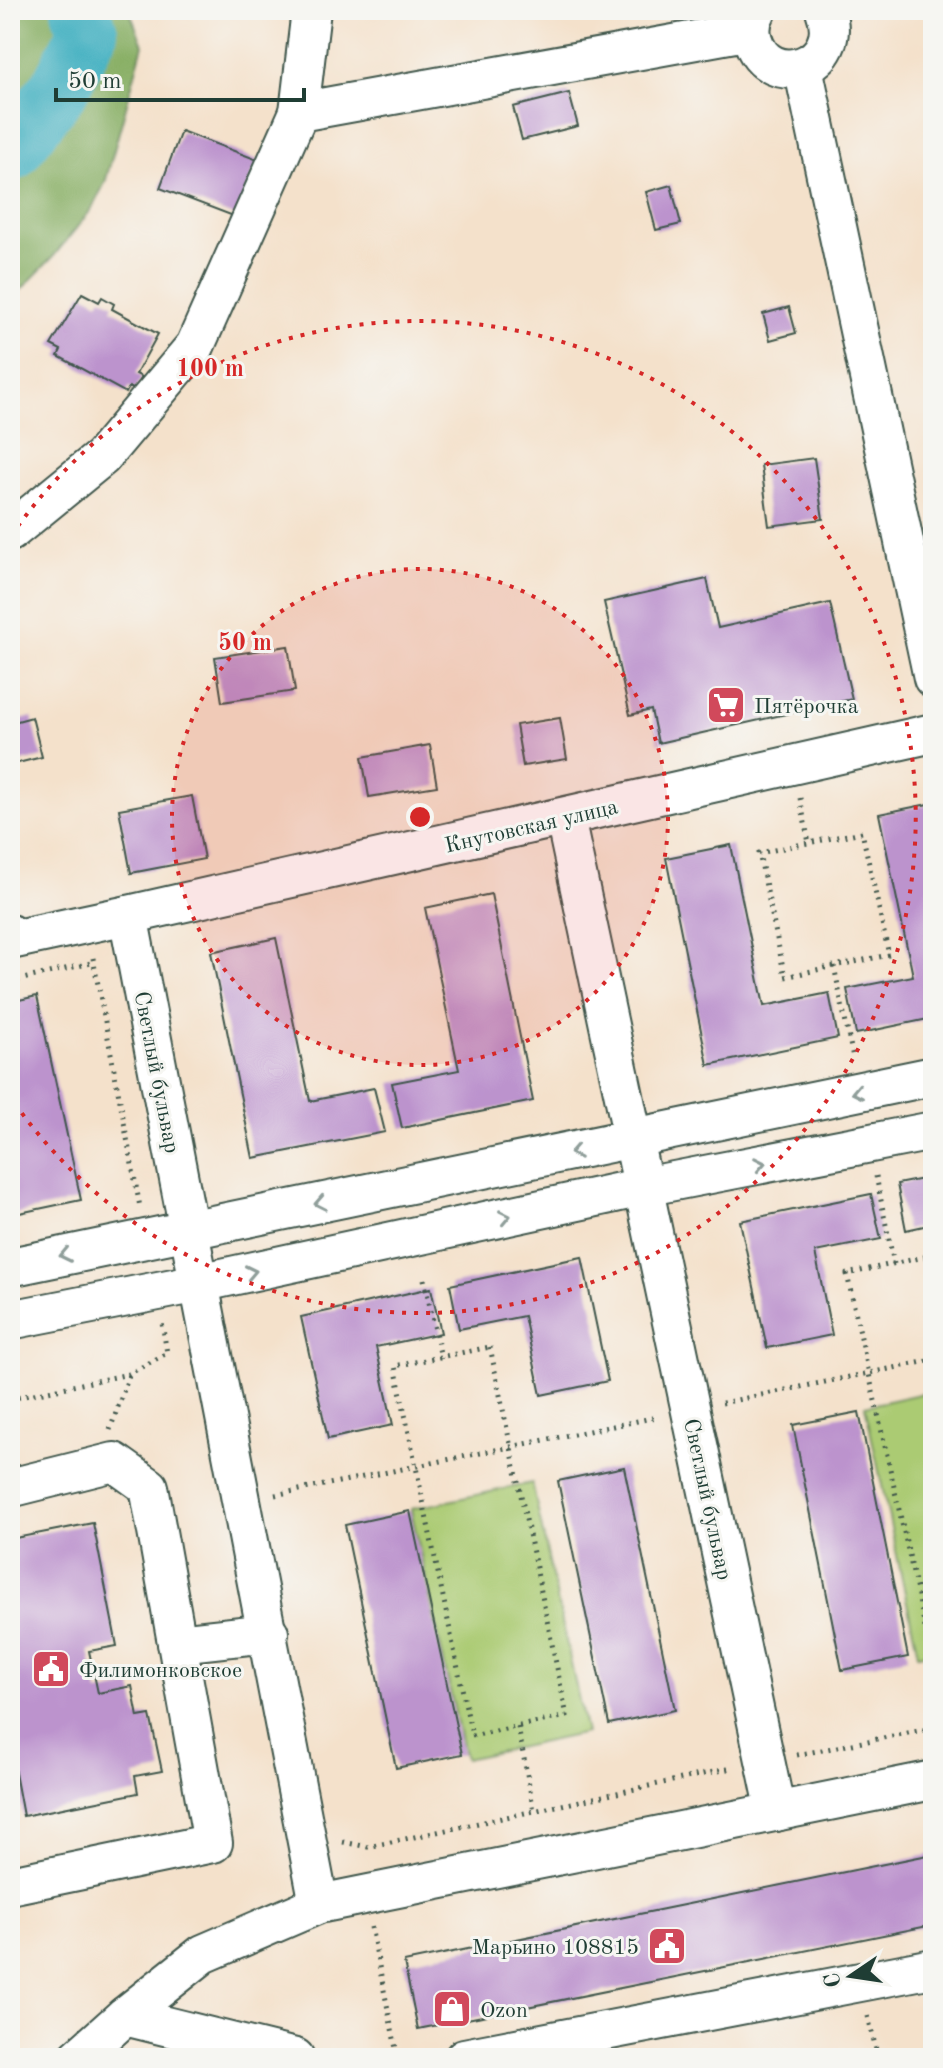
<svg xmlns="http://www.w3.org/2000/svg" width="943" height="2068" font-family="'Old Standard TT',serif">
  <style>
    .green { fill: #abcb73; stroke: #658454; stroke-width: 2 }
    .forest { fill: #88af65; stroke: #54764c; stroke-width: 2 }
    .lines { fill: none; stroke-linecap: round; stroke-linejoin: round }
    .river { stroke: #43b0c1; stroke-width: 60 }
    .building { fill: #bc93cd }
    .minor-casing { stroke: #3f564b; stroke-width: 42 }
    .path { stroke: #3f564b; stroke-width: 5; stroke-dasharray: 2 6; stroke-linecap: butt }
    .minor { stroke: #fff; stroke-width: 38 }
    .oneway { stroke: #8f9e9a }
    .ring { fill: none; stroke: #d62828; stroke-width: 4; stroke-dasharray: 4 8 }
    .labels { text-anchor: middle; stroke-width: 6; stroke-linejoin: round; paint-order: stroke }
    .poi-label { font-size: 22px; fill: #1f3d34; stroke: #f6f6f2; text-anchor: start }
    .street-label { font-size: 22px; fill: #1f3d34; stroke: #f6f6f2 }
    .centre { fill: #d62828; stroke: #f6f6f2; stroke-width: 4 }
    .ring-label { font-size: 24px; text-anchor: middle; font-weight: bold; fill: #d62828; stroke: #f6f6f2; stroke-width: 6; stroke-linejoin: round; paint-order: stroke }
  </style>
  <rect width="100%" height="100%" fill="#f6f6f2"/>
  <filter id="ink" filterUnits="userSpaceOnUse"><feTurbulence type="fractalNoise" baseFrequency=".0125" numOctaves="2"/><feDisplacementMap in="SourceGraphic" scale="16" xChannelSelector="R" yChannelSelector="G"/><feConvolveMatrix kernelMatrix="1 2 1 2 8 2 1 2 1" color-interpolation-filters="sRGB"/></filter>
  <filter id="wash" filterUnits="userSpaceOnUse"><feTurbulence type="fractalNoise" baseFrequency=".006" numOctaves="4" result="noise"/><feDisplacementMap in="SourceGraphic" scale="32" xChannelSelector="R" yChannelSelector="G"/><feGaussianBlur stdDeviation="1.8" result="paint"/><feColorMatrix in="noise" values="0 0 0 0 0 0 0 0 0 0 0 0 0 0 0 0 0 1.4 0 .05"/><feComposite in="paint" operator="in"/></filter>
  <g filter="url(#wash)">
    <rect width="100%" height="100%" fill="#f4e1cb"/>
    <g class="green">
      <polygon points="933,1391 933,1651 918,1654 865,1406"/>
      <polygon points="532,1483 586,1733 465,1759 411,1509"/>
    </g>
    <polygon class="forest" points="10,10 129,10 143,45 105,183 91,210 53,257 10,301"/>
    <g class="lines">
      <polyline class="river" points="10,152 59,89 88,32 81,10"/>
    </g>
    <g id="blocks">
      <g class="building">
        <polygon points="569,93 578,126 522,140 513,107"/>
        <polygon points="181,131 258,160 236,217 160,188"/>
        <polygon points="671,185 681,224 656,230 646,192"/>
        <polygon points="82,293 99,302 102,297 114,304 112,309 158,334 136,374 142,377 135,390 129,387 126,393 58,356 61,350 51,345"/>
        <polygon points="789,307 796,333 770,340 763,314"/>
        <polygon points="814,458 823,519 769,526 761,465"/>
        <polygon points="707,579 718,628 830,603 852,699 658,743 651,710 630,715 604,602"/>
        <polygon points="288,646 295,691 222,702 215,657"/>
        <polygon points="32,717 42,757 10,765 10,723"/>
        <polygon points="560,718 567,759 523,766 516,725"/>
        <polygon points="430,745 437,786 369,797 362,757"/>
        <polygon points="192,796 204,859 131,873 119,809"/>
        <polygon points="933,803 933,1018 856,1034 847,989 913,976 879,814"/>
        <polygon points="731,845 764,1006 829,993 838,1038 708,1065 666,858"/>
        <polygon points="491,894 533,1101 402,1128 392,1083 459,1070 425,908"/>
        <polygon points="276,938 310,1101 374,1088 385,1132 253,1158 211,952"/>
        <polygon points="37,996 81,1200 10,1215 10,1002"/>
        <polygon points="933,1177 933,1224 906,1230 897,1184"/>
        <polygon points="871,1194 881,1239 815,1252 832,1335 767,1348 740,1221"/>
        <polygon points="582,1257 608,1381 541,1395 524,1316 459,1329 450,1285"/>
        <polygon points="431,1288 441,1333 376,1347 393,1425 328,1439 301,1317"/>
        <polygon points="859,1412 908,1657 842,1670 793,1425"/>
        <polygon points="624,1467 675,1710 609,1724 558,1481"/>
        <polygon points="410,1511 462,1754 396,1768 345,1525"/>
        <polygon points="93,1523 117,1646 89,1651 98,1693 132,1686 138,1717 150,1715 162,1771 135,1776 138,1793 23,1816 10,1746 10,1539"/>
        <polygon points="933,1854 933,1925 418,2029 404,1962"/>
      </g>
    </g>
  </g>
  <g filter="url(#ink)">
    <use href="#blocks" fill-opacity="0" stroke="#3f564b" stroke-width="2"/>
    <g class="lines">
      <defs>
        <g id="minor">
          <path d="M 757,10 C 751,20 750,30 753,40 C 768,92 847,67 825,10"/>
          <polyline points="803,67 933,678"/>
          <polyline points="299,112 311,10"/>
          <polyline points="10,532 102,457 195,346 299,112 751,30"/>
          <polyline points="565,818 776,1812"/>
          <path d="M 128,915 C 190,1245 257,1574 319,1904"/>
          <polyline points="10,934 11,940 128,915 933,733"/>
          <polyline points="10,1267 933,1076"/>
          <polyline points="10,1320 199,1283 643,1187 933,1131"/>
          <polyline points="10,1488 114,1462 149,1487 213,1843 10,1885"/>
          <polyline points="177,1643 269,1633"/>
          <polyline points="125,2016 295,2058"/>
          <polyline points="78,2058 125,2016 203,1954 319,1904 933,1780"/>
          <polyline points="464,2058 933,1968"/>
        </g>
      </defs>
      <use href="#minor" class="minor-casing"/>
      <g class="path">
        <polyline points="800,798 809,843"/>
        <polyline points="93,958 140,1207"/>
        <polyline points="834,966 785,977 759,853 862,832 889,955 834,966 853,1058"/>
        <polyline points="10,982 91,963"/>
        <polyline points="876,1176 894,1264"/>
        <polyline points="933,1255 847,1274 928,1641 933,1640"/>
        <polyline points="424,1279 441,1358"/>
        <polygon points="490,1347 567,1716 472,1736 395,1366"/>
        <polyline points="10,1399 129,1374 167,1353 162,1323"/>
        <polyline points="722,1403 933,1360"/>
        <polyline points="110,1430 129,1375"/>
        <polyline points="275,1495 657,1417"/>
        <polyline points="518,1727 534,1811"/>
        <polyline points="797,1755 933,1728"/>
        <polyline points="343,1842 368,1847 732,1768"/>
        <polyline points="371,1927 398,2058"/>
        <polyline points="868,2016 878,2058"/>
      </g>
      <use href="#minor" class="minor"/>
    </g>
    <defs><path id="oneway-chevron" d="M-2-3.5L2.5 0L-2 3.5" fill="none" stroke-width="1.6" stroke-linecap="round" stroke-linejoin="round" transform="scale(2)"/></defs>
    <g class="oneway">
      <use href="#oneway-chevron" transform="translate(857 1092) rotate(168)"/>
      <use href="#oneway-chevron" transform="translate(575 1152) rotate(169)"/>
      <use href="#oneway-chevron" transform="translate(760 1164) rotate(-11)"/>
      <use href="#oneway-chevron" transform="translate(320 1203) rotate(169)"/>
      <use href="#oneway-chevron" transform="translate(505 1217) rotate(-12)"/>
      <use href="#oneway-chevron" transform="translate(65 1255) rotate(168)"/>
      <use href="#oneway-chevron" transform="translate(251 1272) rotate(-12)"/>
    </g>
  </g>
  <circle cx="420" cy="817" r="248" fill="#d62828" fill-opacity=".12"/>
  <g class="ring">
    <circle cx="420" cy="817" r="248"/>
    <path d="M11 536A496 496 0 1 1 11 1098"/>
  </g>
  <defs>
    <symbol id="supermarket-square" viewBox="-11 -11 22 22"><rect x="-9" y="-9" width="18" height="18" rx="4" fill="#d1495b" stroke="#f6f6f2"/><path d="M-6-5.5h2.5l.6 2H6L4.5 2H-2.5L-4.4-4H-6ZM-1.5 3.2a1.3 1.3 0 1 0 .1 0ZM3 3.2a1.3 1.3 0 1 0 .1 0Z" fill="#fff"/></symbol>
    <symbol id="civic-square" viewBox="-11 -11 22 22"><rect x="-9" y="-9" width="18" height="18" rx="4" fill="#d1495b" stroke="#f6f6f2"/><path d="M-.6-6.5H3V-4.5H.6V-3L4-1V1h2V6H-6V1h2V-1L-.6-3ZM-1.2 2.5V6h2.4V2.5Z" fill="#fff"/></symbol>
    <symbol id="shop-square" viewBox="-11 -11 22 22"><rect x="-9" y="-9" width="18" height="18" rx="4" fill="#d1495b" stroke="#f6f6f2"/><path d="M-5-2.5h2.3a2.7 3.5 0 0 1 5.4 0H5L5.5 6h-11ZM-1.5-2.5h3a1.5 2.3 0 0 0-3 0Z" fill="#fff"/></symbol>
  </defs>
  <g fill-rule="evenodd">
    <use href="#supermarket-square" x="704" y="683" width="44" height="44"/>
    <use href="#civic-square" x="29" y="1647" width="44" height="44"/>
    <use href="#civic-square" x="645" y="1924" width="44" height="44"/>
    <use href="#shop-square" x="430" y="1987" width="44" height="44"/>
  </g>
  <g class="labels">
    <g class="poi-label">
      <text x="754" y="713">Пятёрочка</text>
      <text x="79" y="1677">Филимонковское</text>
      <text x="639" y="1954" text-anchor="end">Марьино 108815</text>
      <text x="480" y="2017">Ozon</text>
    </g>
    <g class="street-label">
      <text transform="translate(531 825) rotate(-13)" y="8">Кнутовская улица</text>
      <text transform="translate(158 1072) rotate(79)" y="8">Светлый бульвар</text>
      <text transform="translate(709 1499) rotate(78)" y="8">Светлый бульвар</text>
    </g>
  </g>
  <circle cx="420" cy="817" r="12" class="centre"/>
  <g class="ring-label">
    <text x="210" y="376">100 m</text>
    <text x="245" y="650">50 m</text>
  </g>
  <rect width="943" height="2068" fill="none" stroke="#f6f6f2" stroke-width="40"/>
  <g transform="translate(851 1976) rotate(257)" stroke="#f6f6f2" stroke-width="6" paint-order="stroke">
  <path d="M0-6L14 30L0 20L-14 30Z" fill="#1f3d34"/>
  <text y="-12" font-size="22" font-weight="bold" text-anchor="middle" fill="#1f3d34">С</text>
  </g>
  <path d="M56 88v12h248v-12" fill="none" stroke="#1f3d34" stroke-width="4"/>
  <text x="68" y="88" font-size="24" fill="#1f3d34" stroke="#f6f6f2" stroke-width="6" paint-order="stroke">50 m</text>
</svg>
